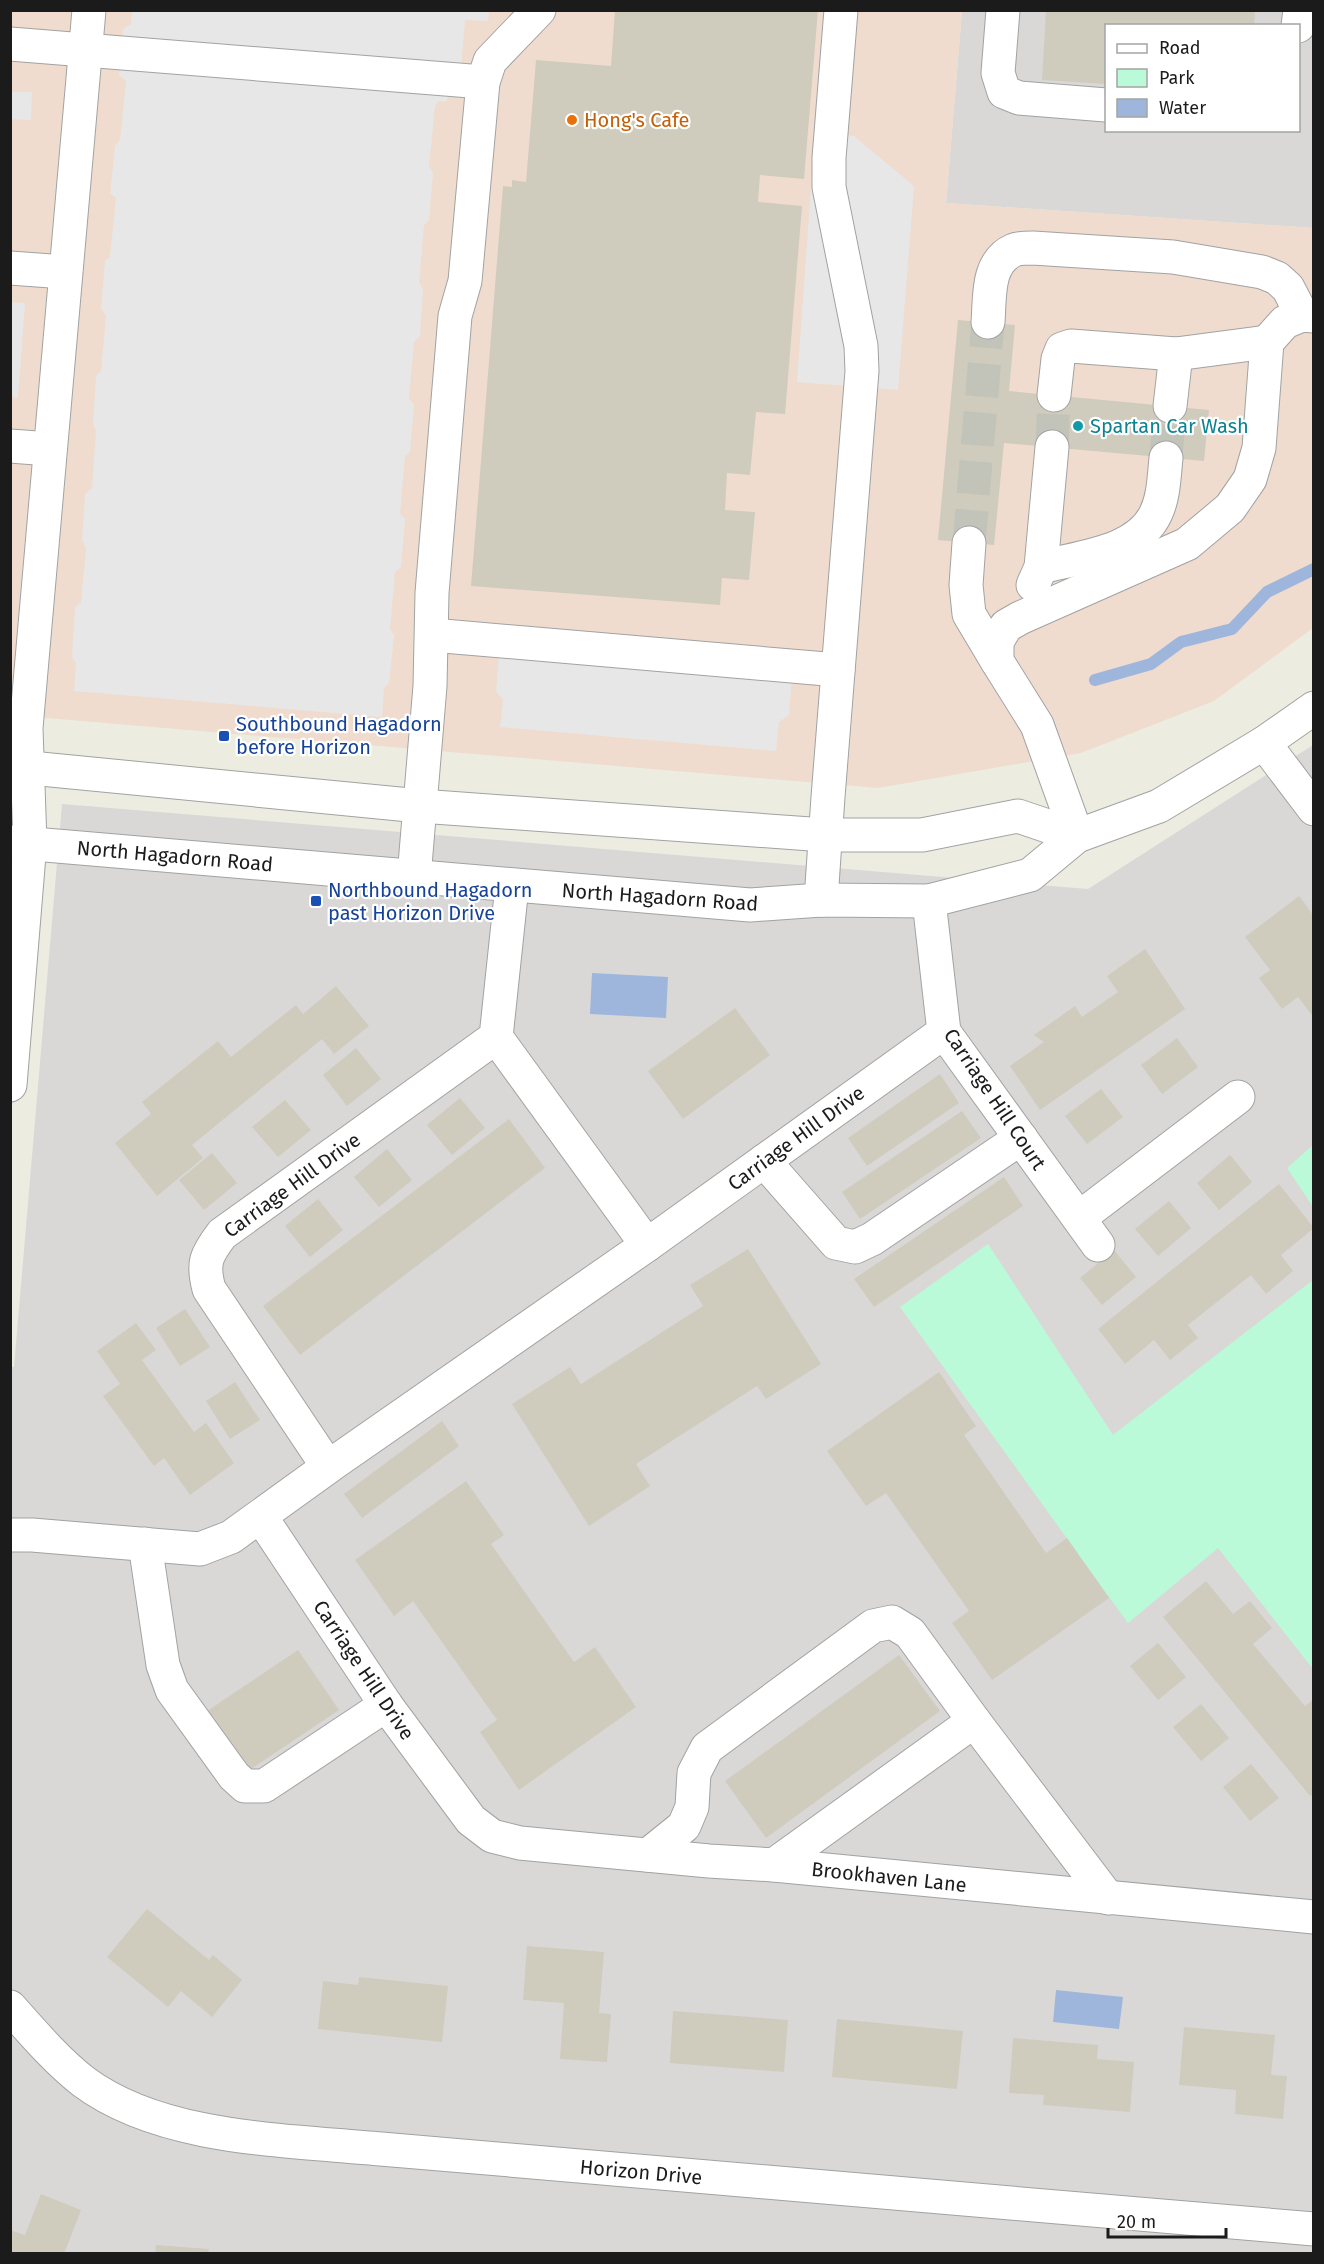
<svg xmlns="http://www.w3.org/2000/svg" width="1324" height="2264" font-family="'Fira Sans',sans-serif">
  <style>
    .residential { fill: #d9d8d7; fill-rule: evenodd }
    .commercial { fill: #efdcce }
    .park { fill: #bafad8 }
    .parking { fill: #e7e7e7 }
    .water { fill: #9eb6dc }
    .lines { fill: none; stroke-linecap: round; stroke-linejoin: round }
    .stream { stroke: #9eb6dc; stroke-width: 12 }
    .building { fill: #cfccbd }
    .minor-tunnel { stroke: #c2c3b9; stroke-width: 33; stroke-dasharray: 33 16; stroke-linecap: butt }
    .minor-casing { stroke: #a2a2a2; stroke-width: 35 }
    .minor { stroke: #fff; stroke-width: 33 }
    .food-dot { fill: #e8710a; stroke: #fff; stroke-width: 2 }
    .culture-dot { fill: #0f9aa8; stroke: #fff; stroke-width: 2 }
    .transit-dot { fill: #1a4fb4; stroke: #fff; stroke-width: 2 }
    .labels { text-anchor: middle; stroke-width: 4.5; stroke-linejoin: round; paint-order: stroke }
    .food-label { font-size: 20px; fill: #c56008; stroke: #fff; text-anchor: start }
    .culture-label { font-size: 20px; fill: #0d838f; stroke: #fff; text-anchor: start }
    .transit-label { font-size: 20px; fill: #164399; stroke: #fff; text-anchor: start }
    .street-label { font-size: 20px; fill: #1b1b1b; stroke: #fff }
  </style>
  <rect width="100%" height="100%" fill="#ecede0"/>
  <g class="residential">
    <path d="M 962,11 L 1313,11 L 1313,228 L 946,203 ZM 1106,26 L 1298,26 L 1298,130 L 1106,130 Z"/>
    <polygon points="1313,745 1313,2253 11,2254 10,1367 14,1367 62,804 1088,889"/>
  </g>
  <polygon class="commercial" points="10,11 962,11 946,203 1313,228 1313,628 1214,701 1081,753 878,788 11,715"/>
  <g class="park">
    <polygon points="1313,1145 1313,1207 1287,1168"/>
    <polygon points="988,1244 1113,1435 1313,1280 1313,1669 1218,1548 1128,1623 900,1307"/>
  </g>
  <g class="parking">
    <polygon points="132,11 489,11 488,21 465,20 460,80 445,102 439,101 435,106 429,167 433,173 429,220 424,225 419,282 423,289 420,336 414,342 409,399 414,405 410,452 405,456 400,514 405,519 401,567 395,572 390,629 394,635 389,683 384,688 382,717 74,691 76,664 72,657 75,608 81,602 86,548 82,540 85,494 92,488 96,431 93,424 96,376 101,371 106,316 101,309 105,261 110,257 116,198 110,194 115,146 120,140 126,81 119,75 123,29 131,24"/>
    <polygon points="11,92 32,92 31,120 11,119"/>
    <polygon points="815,133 854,136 914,186 898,390 797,382"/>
    <polygon points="10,302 25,303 18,398 11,397"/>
    <polygon points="500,641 793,666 789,715 779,722 776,751 500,727 503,700 496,691"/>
  </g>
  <g class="water">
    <polygon points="592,973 668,977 666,1018 590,1014"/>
    <polygon points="1056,1990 1123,1997 1119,2029 1053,2022"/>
  </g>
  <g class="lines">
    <polyline class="stream" points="1095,680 1151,664 1181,642 1232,629 1267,592 1314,569"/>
  </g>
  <g class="building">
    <polygon points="615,10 818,10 804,179 760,175 758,202 802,206 785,414 756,412 750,475 727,473 725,510 755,512 749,580 722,578 720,605 471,586 503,186 512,187 512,180 526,182 536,60 611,66"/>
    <polygon points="1046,10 1255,10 1254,26 1106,26 1106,84 1042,80"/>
    <polygon points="958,320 1015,325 1009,391 1209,410 1204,461 1004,443 994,545 938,540"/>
    <polygon points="1299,896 1314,916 1314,1018 1298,997 1282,1009 1259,978 1270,970 1245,937"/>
    <polygon points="1145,949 1185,1009 1040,1110 1010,1066 1044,1042 1034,1035 1075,1006 1082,1017 1118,992 1107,976"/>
    <polygon points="336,986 369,1026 334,1054 322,1039 192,1145 203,1158 157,1196 115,1143 151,1114 142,1102 218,1041 231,1057 296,1005 303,1014"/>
    <polygon points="735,1008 770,1055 683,1119 648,1071"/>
    <polygon points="1177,1038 1198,1067 1162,1094 1141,1065"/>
    <polygon points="356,1048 381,1079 347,1106 323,1075"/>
    <polygon points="940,1074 959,1103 867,1166 848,1138"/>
    <polygon points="1101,1089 1123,1117 1087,1144 1065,1116"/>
    <polygon points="460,1098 485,1128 452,1155 427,1125"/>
    <polygon points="285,1100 311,1130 278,1157 252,1127"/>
    <polygon points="962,1111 981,1138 860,1219 842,1192"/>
    <polygon points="509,1119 545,1168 300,1355 263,1306"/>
    <polygon points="387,1149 412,1180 379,1207 354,1177"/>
    <polygon points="212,1153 237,1183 204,1210 179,1180"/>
    <polygon points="1230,1155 1252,1182 1219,1210 1197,1183"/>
    <polygon points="1004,1177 1023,1206 874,1307 854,1279"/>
    <polygon points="1279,1184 1314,1228 1281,1255 1293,1271 1266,1294 1251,1275 1188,1325 1198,1338 1170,1360 1154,1340 1125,1364 1098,1329"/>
    <polygon points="318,1199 343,1230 310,1257 285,1226"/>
    <polygon points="1169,1201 1191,1228 1158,1256 1135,1229"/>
    <polygon points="748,1249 821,1364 766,1399 757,1386 636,1464 650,1486 589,1526 512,1404 570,1367 581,1384 703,1306 690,1285"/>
    <polygon points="1114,1250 1136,1277 1102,1305 1080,1278"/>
    <polygon points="185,1309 210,1347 180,1366 156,1328"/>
    <polygon points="136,1323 156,1350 142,1360 194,1432 206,1423 234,1463 190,1495 164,1458 154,1466 103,1396 120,1384 97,1351"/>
    <polygon points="939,1372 976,1426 964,1435 1046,1553 1067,1538 1109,1598 992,1680 952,1623 969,1611 886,1493 866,1506 827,1451"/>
    <polygon points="235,1382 260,1420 230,1439 206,1401"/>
    <polygon points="442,1421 459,1446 362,1518 344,1494"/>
    <polygon points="466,1481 504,1535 491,1544 574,1662 595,1647 636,1707 519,1790 480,1732 497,1720 413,1601 394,1616 355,1560"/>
    <polygon points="1206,1581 1233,1614 1250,1601 1272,1628 1253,1644 1305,1706 1314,1699 1314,1793 1310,1796 1163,1617"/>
    <polygon points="1158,1643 1186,1677 1158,1700 1130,1666"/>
    <polygon points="298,1650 339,1710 248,1771 207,1711"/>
    <polygon points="899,1655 940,1711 766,1838 725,1781"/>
    <polygon points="1201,1704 1229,1738 1201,1761 1173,1727"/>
    <polygon points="1251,1764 1279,1798 1250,1821 1223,1787"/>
    <polygon points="147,1909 209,1960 213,1955 242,1980 212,2017 181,1991 168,2007 107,1957"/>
    <polygon points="527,1946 604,1952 599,2013 611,2014 607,2062 560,2059 564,2003 523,2000"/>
    <polygon points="359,1977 448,1986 442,2042 318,2029 323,1981 358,1985"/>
    <polygon points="673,2011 788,2020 784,2072 670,2063"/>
    <polygon points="837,2019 963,2031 957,2089 832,2077"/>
    <polygon points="1184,2027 1275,2035 1271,2075 1287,2076 1283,2119 1235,2114 1236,2090 1179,2085"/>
    <polygon points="1013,2038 1098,2045 1097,2059 1134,2062 1130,2112 1043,2105 1044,2095 1009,2093"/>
    <polygon points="41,2194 81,2210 64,2254 10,2254 10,2230 25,2235"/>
    <polygon points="156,2245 209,2249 208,2254 155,2254"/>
  </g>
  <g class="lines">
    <g class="minor-tunnel">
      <polyline points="1052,447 1054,395"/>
      <polyline points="1166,458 1170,406"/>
      <polyline points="969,543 988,322"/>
    </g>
    <defs>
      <g id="minor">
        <polyline points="1003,10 998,73 1004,92 1019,98 1106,105"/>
        <polyline points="1298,26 1300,10"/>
        <polyline points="10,44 483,82 465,281 455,316 432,593 430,686 414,877"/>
        <polyline points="483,82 490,61 539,10"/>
        <polyline points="10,268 65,272"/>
        <path d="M 988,322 C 990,298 986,262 1014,250 C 1019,248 1027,248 1033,248 L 1173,257 L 1262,272 L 1277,278 L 1288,288 L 1302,315"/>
        <polyline points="1054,395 1058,359 1062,349 1071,346 1176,354 1267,342"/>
        <polyline points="1170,406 1176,354"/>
        <polyline points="10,446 50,449"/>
        <polyline points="969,543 966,585 969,614 997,661"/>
        <path d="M 1041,567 C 1078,557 1138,553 1156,513 C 1164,496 1164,476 1166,458"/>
        <polyline points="1033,585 1041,567 1052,447"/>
        <polyline points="432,635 838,670"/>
        <polyline points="1264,743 1314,809"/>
        <polyline points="10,766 420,806 825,835 922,835 1018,816 1077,836"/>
        <polyline points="1077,836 1037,725 997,661 997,642 1006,626 1020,618 1187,544 1230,508 1250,479 1259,448 1267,342 1285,322 1302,315 1314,316"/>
        <polyline points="10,842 750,905 821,900 929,901 1030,875 1077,836 1159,806 1264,743 1314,708"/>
        <polyline points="821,900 828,797 862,371 861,346 829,187 829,158 841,10"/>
        <polyline points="929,901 944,1032 1098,1245"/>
        <polyline points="496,1037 647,1245"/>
        <polyline points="10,1085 30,843 26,728 89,10"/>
        <polyline points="764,1161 836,1243 855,1247 872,1239 1021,1138"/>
        <polyline points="1079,1218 1238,1097"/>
        <polyline points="328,1467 647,1245 944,1032"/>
        <polyline points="261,1517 386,1705 471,1820 492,1836 520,1843 709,1861 774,1865 1314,1917"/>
        <path d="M 10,1535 L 32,1535 L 200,1549 L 231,1537 L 328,1467 L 209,1289 C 202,1263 206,1255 222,1234 L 496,1037 L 512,886"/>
        <polyline points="145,1544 163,1665 172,1690 234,1776 245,1786 264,1786 386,1705"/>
        <polyline points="974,1721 1108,1898"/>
        <polyline points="648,1855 684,1826 692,1807 694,1773 707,1748 873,1626 892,1622 910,1633 974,1721 774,1865"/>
        <path d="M 10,2007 C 33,2033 57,2061 84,2082 C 162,2140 287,2140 381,2149 L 1314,2229"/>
      </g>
    </defs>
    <use href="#minor" class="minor-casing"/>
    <use href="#minor" class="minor"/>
  </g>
  <circle class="food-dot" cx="572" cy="120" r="6"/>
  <circle class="culture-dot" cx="1078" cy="426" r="6"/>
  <g class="transit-dot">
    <rect x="218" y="730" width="12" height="12" rx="3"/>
    <rect x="310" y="895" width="12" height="12" rx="3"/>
  </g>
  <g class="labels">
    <g class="food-label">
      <text x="584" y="127">Hong's Cafe</text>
    </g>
    <g class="culture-label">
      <text x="1090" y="433">Spartan Car Wash</text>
    </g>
    <g class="transit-label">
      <text x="236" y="731">Southbound Hagadorn<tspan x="236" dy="23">before Horizon</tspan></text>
      <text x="328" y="897">Northbound Hagadorn<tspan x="328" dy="23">past Horizon Drive</tspan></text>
    </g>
    <g class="street-label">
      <text transform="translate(175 856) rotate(5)" y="7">North Hagadorn Road</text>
      <text transform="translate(660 897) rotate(4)" y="7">North Hagadorn Road</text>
      <text transform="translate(995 1099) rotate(56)" y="7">Carriage Hill Court</text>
      <text transform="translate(796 1138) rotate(-36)" y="7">Carriage Hill Drive</text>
      <text transform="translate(292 1185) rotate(-36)" y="7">Carriage Hill Drive</text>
      <text transform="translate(364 1670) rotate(56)" y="7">Carriage Hill Drive</text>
      <text transform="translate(889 1877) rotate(6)" y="7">Brookhaven Lane</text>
      <text transform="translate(641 2172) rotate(5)" y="7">Horizon Drive</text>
    </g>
  </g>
  <rect width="1324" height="2264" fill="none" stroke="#1b1b1b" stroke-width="24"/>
  <rect x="1105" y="24" width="195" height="108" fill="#ffffff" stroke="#a4a4a4" stroke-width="1.5"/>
  <rect x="1117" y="44" width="30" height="9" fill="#ffffff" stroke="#a4a4a4" stroke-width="1.5"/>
  <text x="1159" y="54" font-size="18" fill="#1b1b1b">Road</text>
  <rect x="1117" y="69" width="30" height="18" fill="#bafad8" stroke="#a4a4a4" stroke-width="1.5"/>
  <text x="1159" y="84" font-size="18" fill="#1b1b1b">Park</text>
  <rect x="1117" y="99" width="30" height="18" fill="#9eb6dc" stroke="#a4a4a4" stroke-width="1.5"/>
  <text x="1159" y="114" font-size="18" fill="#1b1b1b">Water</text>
  <path d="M1108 2228v9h118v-9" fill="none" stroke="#1b1b1b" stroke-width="3"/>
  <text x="1117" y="2228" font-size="18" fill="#1b1b1b" stroke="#ffffff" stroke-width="4.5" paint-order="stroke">20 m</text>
</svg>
